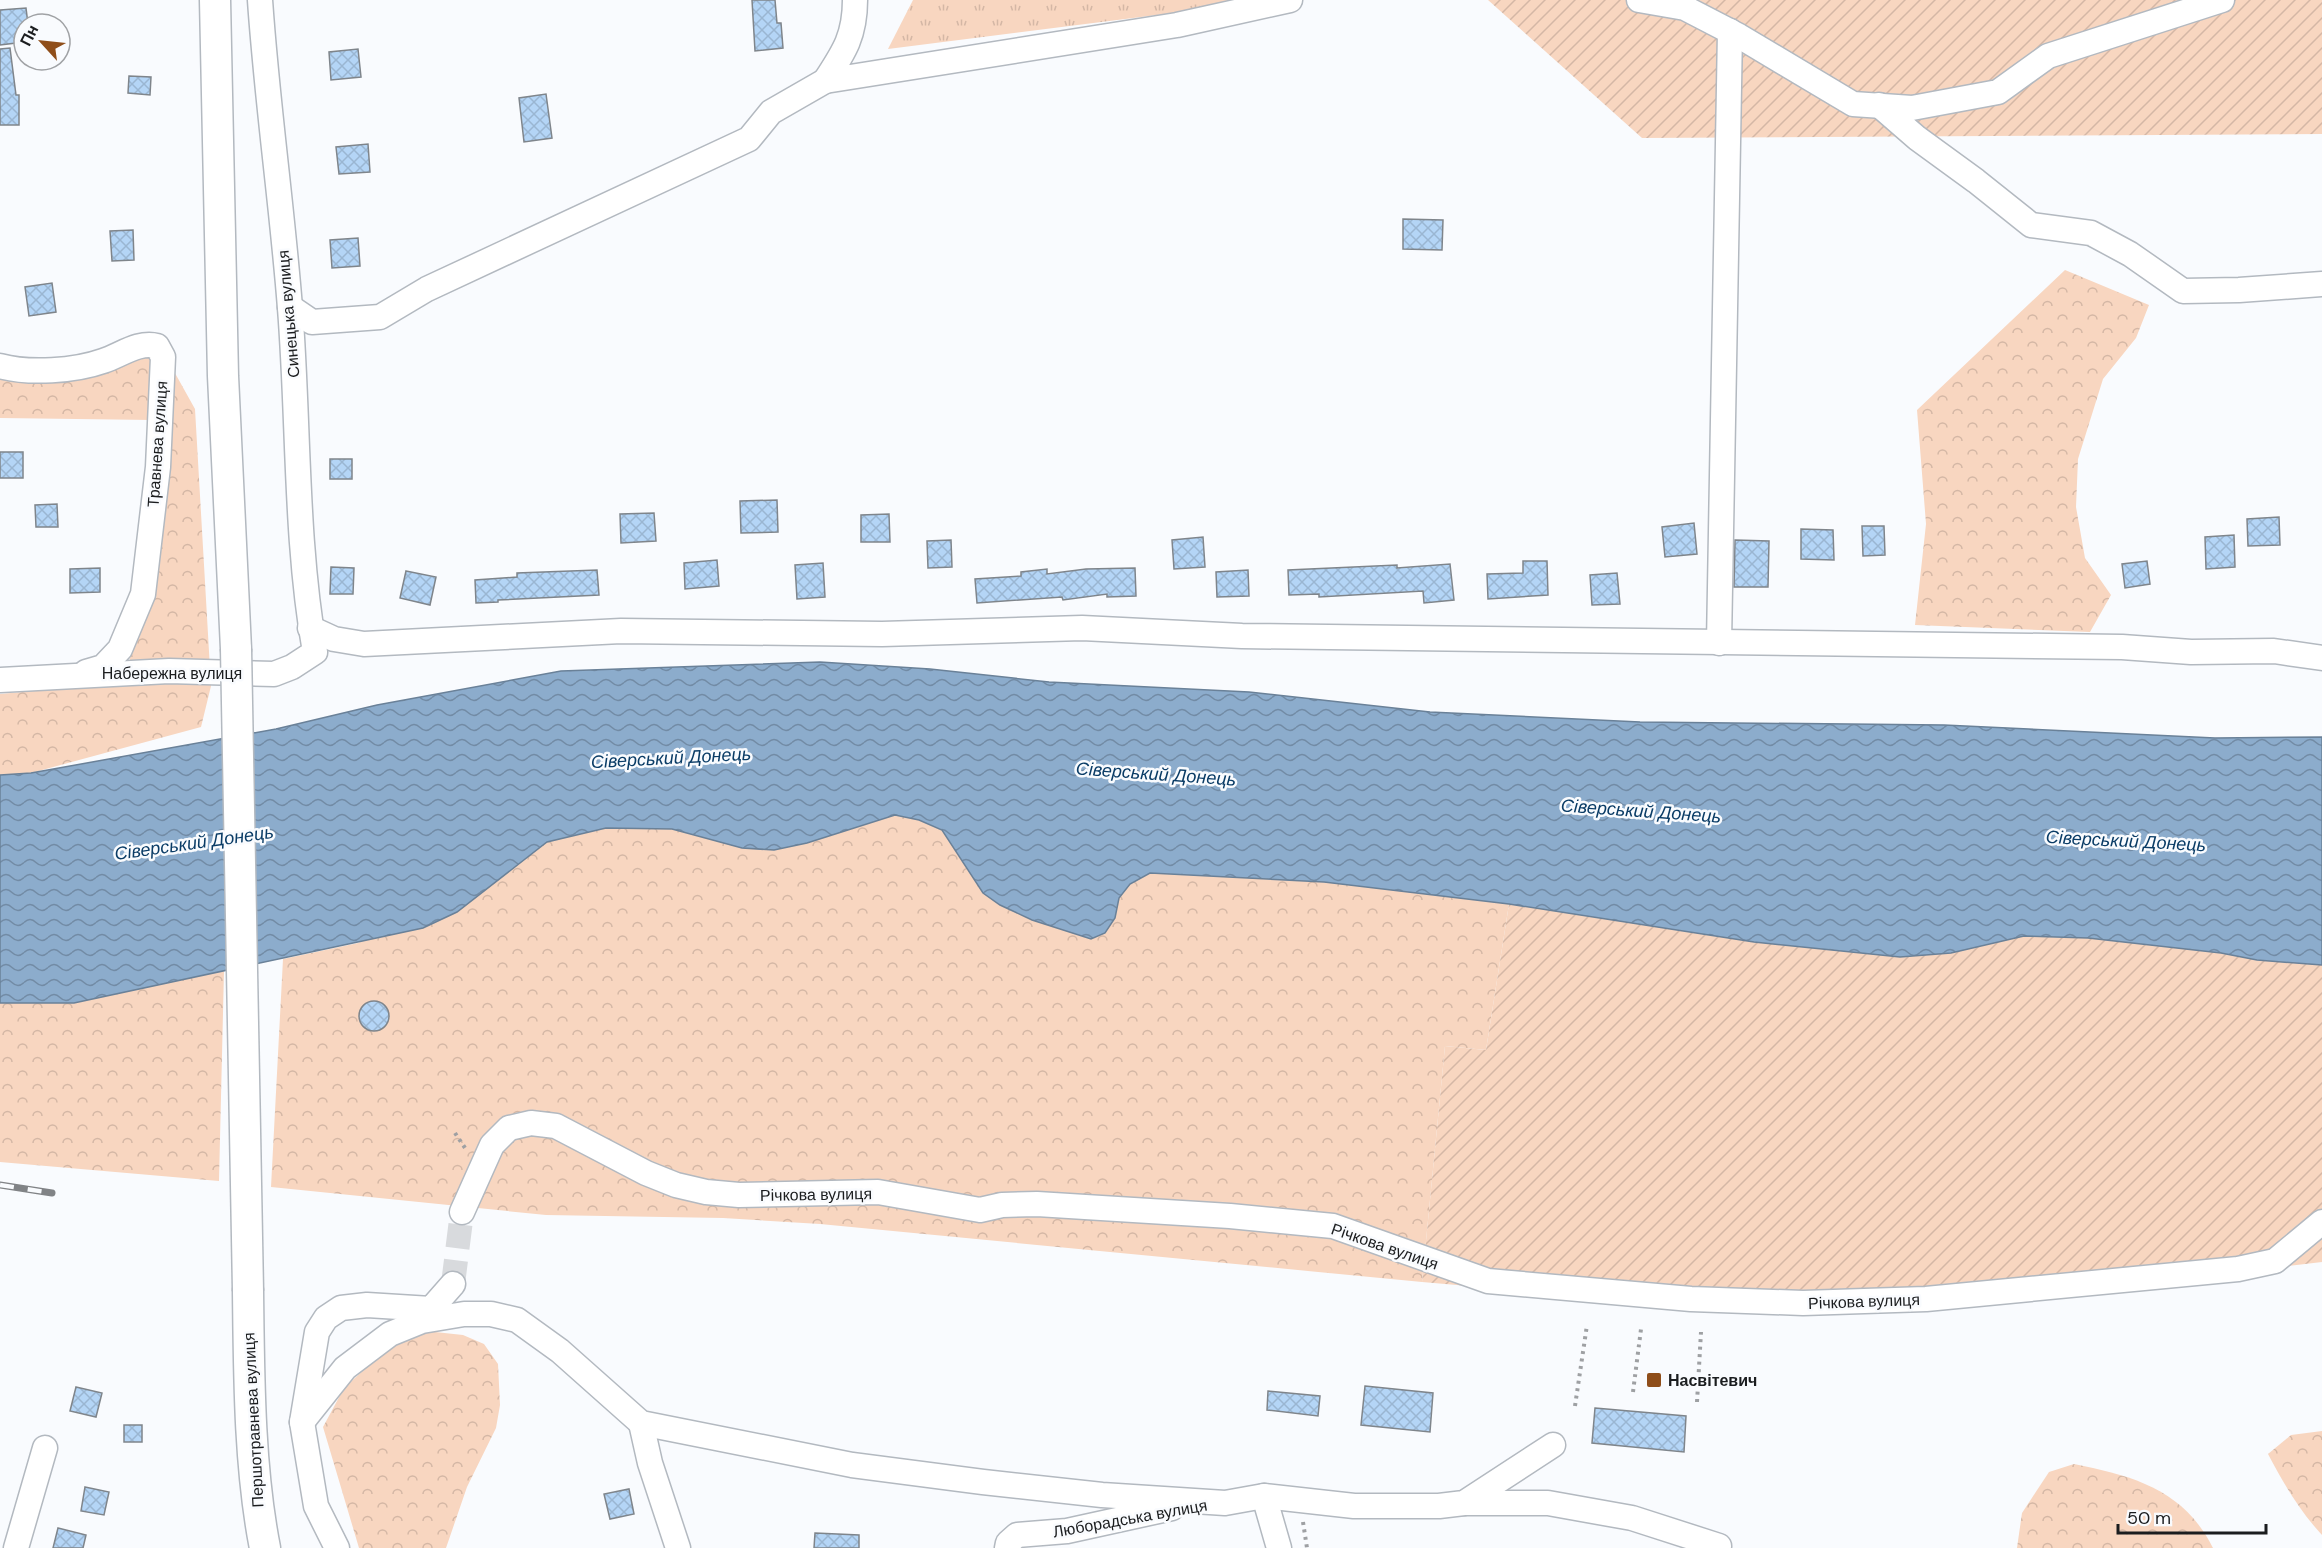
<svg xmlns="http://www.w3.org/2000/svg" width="2322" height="1548" font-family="'DM Sans',sans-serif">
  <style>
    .grass { fill: url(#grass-tufts) }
    .forest { fill: url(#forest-crowns) }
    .garden { fill: url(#garden-furrows) }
    .water { fill: url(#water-waves); stroke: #6a8198; stroke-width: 1.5 }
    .building { fill: url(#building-cross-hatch); stroke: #7f858b; stroke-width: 1.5 }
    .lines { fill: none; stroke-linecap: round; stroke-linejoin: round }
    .minor-tunnel { stroke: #d8dadd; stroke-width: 24; stroke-dasharray: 24 12; stroke-linecap: butt }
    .minor-casing { stroke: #b3b9c0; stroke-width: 27 }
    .major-casing { stroke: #b3b9c0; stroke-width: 33 }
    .path { stroke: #9ea0a3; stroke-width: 4; stroke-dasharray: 3 4.5; stroke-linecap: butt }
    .minor { stroke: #fff; stroke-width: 24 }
    .major { stroke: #fff; stroke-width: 30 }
    .rail-casing { stroke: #818386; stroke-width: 7 }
    .rail { stroke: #f9fbfe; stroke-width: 4.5; stroke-dasharray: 14; stroke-linecap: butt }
    .major-bridge-casing { stroke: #b3b9c0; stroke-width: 33; stroke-linecap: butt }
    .major-bridge { stroke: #fff; stroke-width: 30 }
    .poi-dot { fill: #8f4e1a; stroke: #f9fbfe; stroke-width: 2 }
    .labels { text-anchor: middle; stroke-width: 5; stroke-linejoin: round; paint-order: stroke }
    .street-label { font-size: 16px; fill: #1b1d1f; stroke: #f9fbfe }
    .poi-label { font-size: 16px; font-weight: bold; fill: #1b1d1f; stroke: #f9fbfe; text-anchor: start }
    .water-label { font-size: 18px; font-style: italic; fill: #0a3c66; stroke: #f9fbfe }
  </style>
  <defs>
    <pattern id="grass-tufts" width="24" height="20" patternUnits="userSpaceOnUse" patternTransform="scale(1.5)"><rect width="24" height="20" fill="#f8d6c0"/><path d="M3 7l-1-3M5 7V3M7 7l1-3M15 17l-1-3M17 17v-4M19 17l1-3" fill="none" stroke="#d4b7a5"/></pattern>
    <pattern id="forest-crowns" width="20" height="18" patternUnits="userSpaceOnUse" patternTransform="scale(1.5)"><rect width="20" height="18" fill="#f8d6c0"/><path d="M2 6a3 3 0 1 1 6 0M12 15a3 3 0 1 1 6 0" fill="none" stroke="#d4b7a5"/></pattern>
    <pattern id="garden-furrows" width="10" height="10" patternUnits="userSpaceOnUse" patternTransform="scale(1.5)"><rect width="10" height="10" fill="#f8d6c0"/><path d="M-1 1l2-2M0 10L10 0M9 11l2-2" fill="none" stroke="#d4b7a5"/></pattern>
    <pattern id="water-waves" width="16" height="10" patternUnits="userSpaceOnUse" patternTransform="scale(1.5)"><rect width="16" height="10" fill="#8caccc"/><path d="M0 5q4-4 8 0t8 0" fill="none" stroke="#728ba5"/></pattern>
    <pattern id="building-cross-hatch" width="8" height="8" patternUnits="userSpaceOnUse" patternTransform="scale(1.5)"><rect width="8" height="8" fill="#b4d5f6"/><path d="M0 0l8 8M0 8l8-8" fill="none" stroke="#9ab6d2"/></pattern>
  </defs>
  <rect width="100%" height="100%" fill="#f9fbfe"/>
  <polygon class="grass" points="913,0 1276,0 888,49"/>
  <g class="forest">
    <polygon points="2065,270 2149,305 2136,338 2103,379 2078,459 2076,507 2085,558 2111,595 2090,632 1915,625 1926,524 1917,410"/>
    <polygon points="161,348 195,409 211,686 201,727 31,773 0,775 0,694 133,682 128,646 152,420 0,418 0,373"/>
    <polygon points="895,815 919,820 942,830 983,893 1000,905 1091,939 1105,932 1115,918 1119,898 1130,884 1150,873 1324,882 1509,904 1486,1050 1445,1046 1422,1282 820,1224 723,1218 546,1215 271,1187 283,959 358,943 513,868 547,842 606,828 672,829 742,848 807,843"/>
    <polygon points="224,971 219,1181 0,1162 0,1003 74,1003"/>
    <polygon points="426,1331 463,1335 484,1344 498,1364 500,1405 496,1428 467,1487 446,1548 359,1548 323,1427 344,1388 393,1343"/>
    <path d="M 2322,1431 L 2322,1535 C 2299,1510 2284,1484 2268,1454 L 2291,1435 Z"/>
    <path d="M 2074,1464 C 2134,1476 2184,1490 2213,1548 L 2017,1548 L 2022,1513 L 2049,1472 Z"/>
  </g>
  <g class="garden">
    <polygon points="1488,0 2322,0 2322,134 1642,138"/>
    <polygon points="1509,904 1754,942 1900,957 1951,953 2024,936 2088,938 2221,953 2257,960 2322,965 2322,1262 2046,1295 1616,1299 1422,1282 1445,1046 1486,1050"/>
  </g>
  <polygon class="water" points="820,662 930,669 1049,682 1249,692 1430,712 1640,722 1944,725 2215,738 2322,737 2322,965 2257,960 2221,953 2088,938 2024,936 1951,953 1900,957 1754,942 1509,904 1324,882 1150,873 1130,884 1119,898 1115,918 1105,933 1091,939 1032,920 1000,905 983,893 942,830 919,820 895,815 807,843 774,850 742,848 672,829 606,828 547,842 457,912 423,928 74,1003 0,1003 0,775 31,773 276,729 377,705 561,671"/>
  <g class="building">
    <polygon points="752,0 775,0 777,23 781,23 783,48 755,51"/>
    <polygon points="26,8 28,24 24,24 24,42 0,45 0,10"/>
    <polygon points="10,48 16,95 19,95 19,125 0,125 0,49"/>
    <polygon points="358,49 361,77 331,80 329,52"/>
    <polygon points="129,76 151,77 150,95 128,93"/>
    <polygon points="546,94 552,138 524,142 519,98"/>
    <polygon points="368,144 370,172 339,174 336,147"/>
    <polygon points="1403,219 1443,220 1442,250 1403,249"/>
    <polygon points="133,230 134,260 112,261 110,231"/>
    <polygon points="358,238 360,266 332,268 330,240"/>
    <polygon points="52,283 56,312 29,316 25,287"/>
    <rect x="0" y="452" width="23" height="26"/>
    <rect x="330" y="459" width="22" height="20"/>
    <polygon points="777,500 778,532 741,533 740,501"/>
    <polygon points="57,504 58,527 36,527 35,505"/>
    <polygon points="654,513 656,541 621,543 620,514"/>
    <polygon points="889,514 890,542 861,542 861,515"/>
    <polygon points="2279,517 2280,545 2248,546 2247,519"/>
    <polygon points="1694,523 1697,554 1665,557 1662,527"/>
    <polygon points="1862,526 1884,526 1885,555 1863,556"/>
    <polygon points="1801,529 1833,530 1834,560 1801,559"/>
    <polygon points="2234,535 2235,567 2206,569 2205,537"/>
    <polygon points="1203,537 1205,567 1174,569 1172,540"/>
    <polygon points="951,540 952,567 928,568 927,541"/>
    <polygon points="1735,540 1769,541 1768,587 1734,587"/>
    <polygon points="717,560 719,586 685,589 684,563"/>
    <polygon points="1523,561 1547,561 1548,595 1488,599 1487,574 1523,573"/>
    <polygon points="2147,561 2150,584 2125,588 2122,564"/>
    <polygon points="823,563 825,597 797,599 795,565"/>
    <polygon points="1450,564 1454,600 1424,603 1423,591 1319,597 1319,594 1289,595 1288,570 1397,565 1397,568"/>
    <polygon points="331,567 354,568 353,594 330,594"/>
    <polygon points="100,568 100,592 70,593 70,569"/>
    <polygon points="1135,568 1136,596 1107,597 1107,594 1063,600 1062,597 977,603 975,579 1021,576 1021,572 1047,569 1047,574 1086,569"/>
    <polygon points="597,570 599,595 498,600 498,602 476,603 475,580 517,577 517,573"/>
    <polygon points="1248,570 1249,596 1217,597 1216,572"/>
    <polygon points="406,571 436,577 430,605 400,598"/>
    <polygon points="1617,573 1620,604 1592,605 1590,575"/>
    <circle cx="374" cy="1016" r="15"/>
    <polygon points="1365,1386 1433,1393 1430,1432 1361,1425"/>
    <polygon points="76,1387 102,1393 96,1417 70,1411"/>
    <polygon points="1268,1391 1320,1396 1318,1416 1267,1410"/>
    <polygon points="1595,1408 1686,1416 1684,1452 1592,1443"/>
    <rect x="124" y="1425" width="18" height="17"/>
    <polygon points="85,1487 109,1492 104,1515 81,1511"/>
    <polygon points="629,1489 634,1514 610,1519 604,1494"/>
    <polygon points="58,1528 86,1535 83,1548 53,1548"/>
    <polygon points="815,1533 859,1535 859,1548 814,1548"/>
  </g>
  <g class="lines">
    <polyline class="minor-tunnel" points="453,1284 462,1212"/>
    <defs>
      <g id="minor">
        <path d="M 855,0 C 855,36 844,52 825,81 L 1177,25 L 1290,0"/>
        <polyline points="1639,0 1685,8 1739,36 1853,104 1912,108 1998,92 2048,56 2222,0"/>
        <polyline points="1879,105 1917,138 1976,181 2031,225 2091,233 2130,254 2183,291 2239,290 2322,284"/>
        <polyline points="290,307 312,322 380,317 427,289 749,139 771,112 825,81"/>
        <path d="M 0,366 C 29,374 75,371 103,361 C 121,355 139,341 157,346 L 163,357 L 158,467 L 143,594 L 120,649 L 103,667 L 86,672"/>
        <polyline points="310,628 334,639 364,644 621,631 882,634 1082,628 1242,636 2122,647 2191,652 2274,651 2322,658"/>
        <polyline points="1719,643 1730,31"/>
        <path d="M 0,680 L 169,671 L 274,674 L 292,667 L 315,652 C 295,539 299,422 290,308 C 282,205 267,103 260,0"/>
        <polyline points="462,1212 492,1145 509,1128 531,1123 556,1126 646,1173 676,1185 706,1192 739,1195 878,1192 980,1210 1002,1205 1037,1204 1230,1216 1333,1226 1488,1281 1691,1299 1803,1303 1926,1299 2238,1269 2275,1261 2322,1222"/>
        <polyline points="302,1422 345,1368 390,1334 422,1321 464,1314 491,1314 517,1320 560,1351 641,1423 852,1465 983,1482 1102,1495 1225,1503 1264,1496 1354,1506 1439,1506 1464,1503 1553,1445"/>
        <polyline points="641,1423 650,1463 678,1548"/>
        <polyline points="1264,1496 1279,1548"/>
        <polyline points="1464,1503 1548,1503 1632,1518 1719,1546"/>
        <polyline points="16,1548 45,1448"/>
        <polyline points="337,1548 316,1506 302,1422 317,1332 326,1318 341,1308 367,1305 431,1309 453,1284"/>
        <polyline points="1007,1548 1008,1543 1017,1535 1067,1531 1172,1508"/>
      </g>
      <g id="major">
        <polyline points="215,0 223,376 236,649"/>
        <path d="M 248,1291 C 249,1374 249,1467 265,1548"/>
      </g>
    </defs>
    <use href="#minor" class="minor-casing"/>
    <use href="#major" class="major-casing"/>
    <g class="path">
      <polyline points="455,1133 467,1151"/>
      <polyline points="1633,1392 1641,1329"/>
      <polyline points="1697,1402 1701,1332"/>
      <polyline points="1575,1406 1587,1325"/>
      <polyline points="1303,1522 1307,1548"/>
    </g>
    <use href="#minor" class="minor"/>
    <use href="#major" class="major"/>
    <defs>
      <polyline id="rail" points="0,1185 52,1193"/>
    </defs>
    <use href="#rail" class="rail-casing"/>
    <use href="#rail" class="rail"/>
    <defs>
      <polyline id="major-bridge" points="236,649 248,1291"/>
    </defs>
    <use href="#major-bridge" class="major-bridge-casing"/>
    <use href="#major-bridge" class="major-bridge"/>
  </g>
  <rect class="poi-dot" x="1646" y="1372" width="16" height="16" rx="3"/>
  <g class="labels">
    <g class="street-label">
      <text transform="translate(288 314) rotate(-95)" y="6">Синецька вулиця</text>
      <text transform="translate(157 444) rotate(-86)" y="6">Травнева вулиця</text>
      <text x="172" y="679">Набережна вулиця</text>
      <text transform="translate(816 1194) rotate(-1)" y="6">Річкова вулиця</text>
      <text transform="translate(1385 1246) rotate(19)" y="6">Річкова вулиця</text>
      <text transform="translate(1864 1301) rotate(-2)" y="6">Річкова вулиця</text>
      <text transform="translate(253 1420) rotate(-93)" y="6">Першотравнева вулиця</text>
      <text transform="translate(1130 1518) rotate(-10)" y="6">Люборадська вулиця</text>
    </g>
    <g class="poi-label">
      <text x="1668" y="1386">Насвітевич</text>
    </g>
    <g class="water-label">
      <text transform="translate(671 758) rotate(-3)" y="6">Сіверський Донець</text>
      <text transform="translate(1156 774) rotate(4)" y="6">Сіверський Донець</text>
      <text transform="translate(1641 811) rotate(4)" y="6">Сіверський Донець</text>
      <text transform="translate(2126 841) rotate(3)" y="6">Сіверський Донець</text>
      <text transform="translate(194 843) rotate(-8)" y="6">Сіверський Донець</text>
    </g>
  </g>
  <g transform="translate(42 42) rotate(297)"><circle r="28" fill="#f9fbfe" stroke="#a0a2a5" stroke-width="1.5"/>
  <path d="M0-4.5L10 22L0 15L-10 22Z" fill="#8f4e1a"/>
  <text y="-9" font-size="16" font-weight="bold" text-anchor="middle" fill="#1b1d1f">Пн</text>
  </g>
  <path d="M2118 1524v9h148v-9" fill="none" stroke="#1b1d1f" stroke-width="3"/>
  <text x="2127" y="1524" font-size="18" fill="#1b1d1f" stroke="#f9fbfe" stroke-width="4.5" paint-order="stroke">50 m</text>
</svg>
